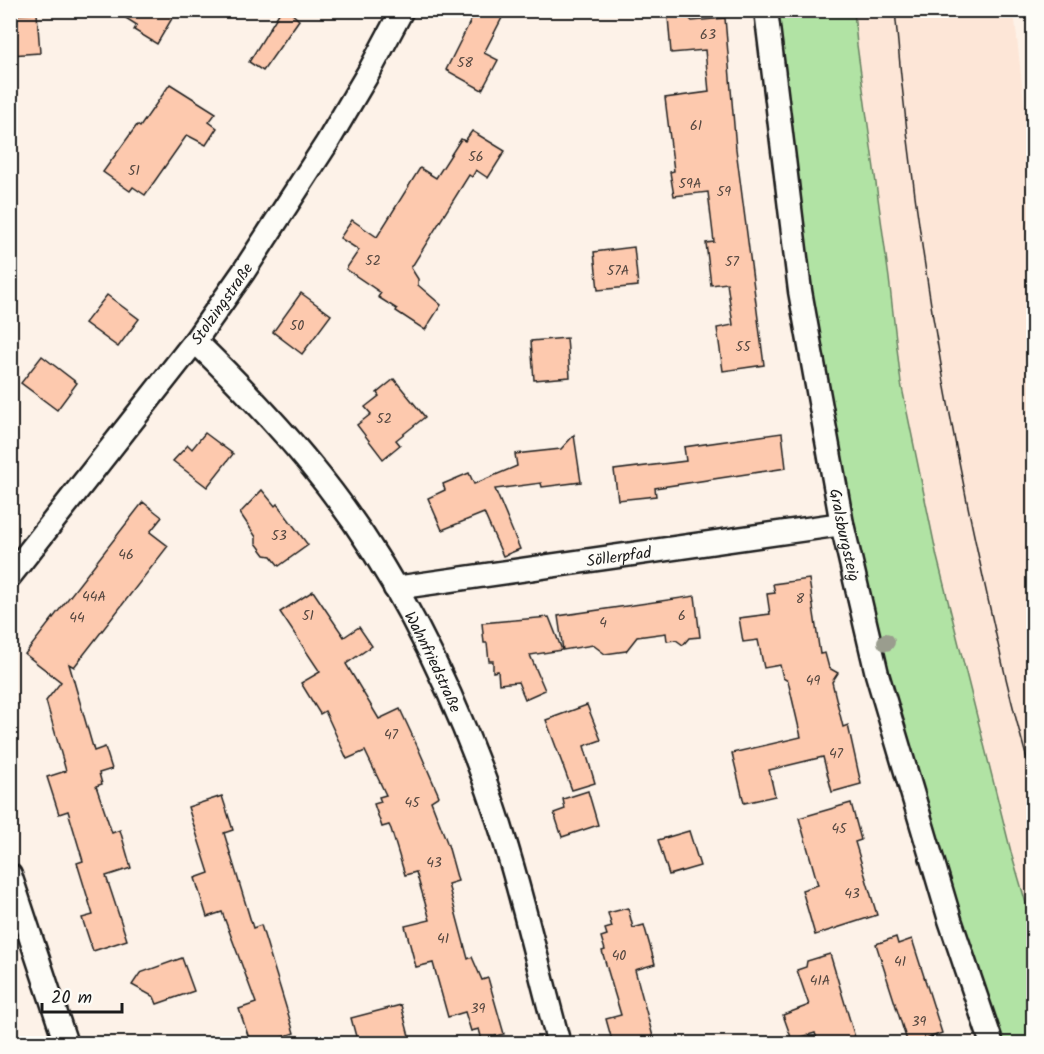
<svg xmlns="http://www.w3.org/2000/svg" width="1044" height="1054" font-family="Kalam,sans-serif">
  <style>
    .built { fill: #fde6d7 }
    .green { fill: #b1e3a4; stroke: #668060; stroke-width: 1.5 }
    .building { fill: #fdc9ae; stroke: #1c1c1c; stroke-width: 1.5 }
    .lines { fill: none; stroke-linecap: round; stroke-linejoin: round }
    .minor-casing { stroke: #1c1c1c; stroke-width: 27 }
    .minor { stroke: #fdfcf7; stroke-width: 22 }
    .tram { stroke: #1c1c1c; stroke-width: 1.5 }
    .tree { fill: #9a9d8e }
    .labels { text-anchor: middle; stroke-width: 4.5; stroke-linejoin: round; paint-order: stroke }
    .number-label { font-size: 14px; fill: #544740 }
    .street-label { font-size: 16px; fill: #1c1c1c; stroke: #fdfcf7 }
  </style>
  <rect width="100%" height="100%" fill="#fdf2e8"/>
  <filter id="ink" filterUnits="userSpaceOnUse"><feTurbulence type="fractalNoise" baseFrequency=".0167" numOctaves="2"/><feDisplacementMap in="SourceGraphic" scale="12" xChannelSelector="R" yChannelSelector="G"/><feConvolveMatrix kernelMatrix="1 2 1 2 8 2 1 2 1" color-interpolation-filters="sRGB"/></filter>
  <g filter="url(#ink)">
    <polygon class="built" points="807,11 1014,11 1034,193 1033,1043"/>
    <polygon class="green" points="774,11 854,11 857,45 889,278 901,383 937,557 1011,852 1033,927 1033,1043 1003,1043 962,929 906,751 851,519 808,291"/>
    <g class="building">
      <polygon points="113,10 177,10 157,44 134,30 137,25"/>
      <polygon points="281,10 288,10 299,20 263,71 249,62"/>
      <polygon points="476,10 506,10 484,53 498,60 482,90 446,70"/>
      <polygon points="37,13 40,53 10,55 10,15"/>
      <polygon points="686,15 692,21 725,18 736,149 764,365 723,371 717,328 733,325 727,283 711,285 706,243 714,242 708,192 674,196 670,172 674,171 665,98 709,92 705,50 671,53 668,17"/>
      <polygon points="170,84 216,113 209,122 217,128 206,145 187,135 145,195 133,187 130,191 103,172 137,125 140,127"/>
      <polygon points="472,131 505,151 488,178 476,170 472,177 469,175 411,268 418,279 418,285 441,305 425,330 396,311 397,309 378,297 381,293 346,269 359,250 340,238 352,220 377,237 420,168 436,178 461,139 465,141"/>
      <polygon points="634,247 638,286 598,290 594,252"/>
      <polygon points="301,293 331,315 302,354 273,332"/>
      <polygon points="107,295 139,319 118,347 85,323"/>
      <polygon points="567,338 570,377 534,380 531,341"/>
      <polygon points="42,356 77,383 57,410 21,383"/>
      <polygon points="394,379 425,417 396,440 400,445 383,459 357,425 371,414 365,407 379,396 377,393"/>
      <polygon points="205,433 233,454 207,487 173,461 188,445 192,449"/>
      <polygon points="782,433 786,468 655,488 656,496 618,500 614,470 686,461 684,447"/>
      <polygon points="574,435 581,482 542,487 541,483 495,489 520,549 503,556 484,513 442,530 428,498 445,490 443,484 469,473 474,484 517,466 515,454 561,449"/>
      <polygon points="262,490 275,506 277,504 308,545 279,566 271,556 265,555 256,543 256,537 240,513"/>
      <polygon points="143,502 162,517 150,532 168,546 74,667 69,664 94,751 105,747 112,769 99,773 102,784 96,786 112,833 120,830 131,868 106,876 127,940 93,951 82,918 93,915 77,863 83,861 68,811 59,814 47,777 66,771 46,701 61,682 25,654"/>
      <polygon points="809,579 820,654 825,653 829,668 838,673 832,682 843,727 848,725 861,784 832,792 823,757 769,770 775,796 744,803 732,753 801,737 788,681 783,678 780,665 764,668 758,640 743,642 739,618 770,614 767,594 775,593 773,584"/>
      <polygon points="313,591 344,637 359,627 372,646 346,664 379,719 400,709 419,750 439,796 431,801 448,845 458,881 448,884 468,959 472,957 482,980 488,978 504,1034 482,1040 479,1029 471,1031 465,1012 448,1017 433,963 416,967 405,926 430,920 416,872 405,875 391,829 389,825 382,827 374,804 381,802 379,797 386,795 365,751 347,759 325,711 320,714 301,683 320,672 280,612"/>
      <polygon points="695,596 700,637 689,638 683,645 676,640 667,641 666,633 637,637 626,651 605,654 593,645 563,650 558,616"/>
      <polygon points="549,617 562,650 530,655 545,690 525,699 518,682 499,684 498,671 493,672 493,661 489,661 487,643 484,643 482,623"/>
      <polygon points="587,705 601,740 584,746 595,783 572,790 546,720"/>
      <polygon points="588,791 598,825 562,837 554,813 565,809 563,799"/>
      <polygon points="222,796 233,830 224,833 253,928 261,925 294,1033 263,1044 251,1044 239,1009 256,1003 222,912 207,917 195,878 209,873 188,807"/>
      <polygon points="851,803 861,840 855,842 877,915 815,935 802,890 818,885 799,818"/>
      <polygon points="689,831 700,866 669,875 658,840"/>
      <polygon points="628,908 633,928 644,925 655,964 635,970 655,1044 613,1044 606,1019 621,1015 602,951 605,950 601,937 607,935 605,929 612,927 608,913"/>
      <polygon points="896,937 898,944 912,939 942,1033 913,1044 908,1044 876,944"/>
      <polygon points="830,954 857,1044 819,1044 815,1033 792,1040 783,1015 809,1005 797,970 806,967 807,961"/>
      <polygon points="182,958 194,991 157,1004 154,997 132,985 140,973"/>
      <polygon points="401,1005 411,1044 358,1044 351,1018"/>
    </g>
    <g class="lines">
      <defs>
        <g id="minor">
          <path id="s1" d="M 766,10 L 800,291 L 842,524 L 877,674 L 950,920 L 992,1044"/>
          <path id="s2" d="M 195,341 C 235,380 274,420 310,464 C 384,553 439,660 480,768 C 514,857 534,952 559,1044"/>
          <path id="s3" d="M 10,576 L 195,341 L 244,271 L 327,143 L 370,70 L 402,10"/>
          <path id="s4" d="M 395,588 L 842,524"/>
          <polyline points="10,875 66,1044"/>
        </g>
      </defs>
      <use href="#minor" class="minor-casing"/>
      <use href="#minor" class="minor"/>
      <path class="tram" d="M 895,10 C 910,193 939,374 978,554 C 995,631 1011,707 1034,783"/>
    </g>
    <circle class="tree" cx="886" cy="642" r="9"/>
  </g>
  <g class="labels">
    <g class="number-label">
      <text x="708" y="39">63</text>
      <text x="465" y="67">58</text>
      <text x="696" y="130">61</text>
      <text x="476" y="161">56</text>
      <text x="134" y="175">51</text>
      <text x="690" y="188">59A</text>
      <text x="724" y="196">59</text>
      <text x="373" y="265">52</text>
      <text x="732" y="266">57</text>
      <text x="618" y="275">57A</text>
      <text x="297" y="330">50</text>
      <text x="743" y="351">55</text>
      <text x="384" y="423">52</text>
      <text x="279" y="540">53</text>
      <text x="126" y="559">46</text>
      <text x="94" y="601">44A</text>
      <text x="800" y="603">8</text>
      <text x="308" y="620">51</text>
      <text x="682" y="620">6</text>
      <text x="77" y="622">44</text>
      <text x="603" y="627">4</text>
      <text x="813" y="685">49</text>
      <text x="391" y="739">47</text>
      <text x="836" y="758">47</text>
      <text x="412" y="807">45</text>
      <text x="839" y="833">45</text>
      <text x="434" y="867">43</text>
      <text x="852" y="898">43</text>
      <text x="443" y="943">41</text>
      <text x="619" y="960">40</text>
      <text x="900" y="966">41</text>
      <text x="820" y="985">41A</text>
      <text x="478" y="1013">39</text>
      <text x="919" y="1026">39</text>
    </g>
    <g class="street-label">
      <text dy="6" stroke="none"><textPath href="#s3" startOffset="345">Stolzingstraße</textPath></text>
      <text dy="6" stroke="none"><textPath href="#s1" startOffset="531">Gralsburgsteig</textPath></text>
      <text dy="6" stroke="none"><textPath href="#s4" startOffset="226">Söllerpfad</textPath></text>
      <text dy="6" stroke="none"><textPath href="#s2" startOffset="402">Wahnfriedstraße</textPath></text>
    </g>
  </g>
  <rect width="1044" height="1054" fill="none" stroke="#fdfcf7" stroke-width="36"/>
  <rect x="18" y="18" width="1008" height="1018" fill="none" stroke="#1c1c1c" stroke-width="2" filter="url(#ink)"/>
  <path d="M42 1003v9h80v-9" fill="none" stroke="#1c1c1c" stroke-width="3"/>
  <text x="51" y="1003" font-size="18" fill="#1c1c1c" stroke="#fdfcf7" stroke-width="4.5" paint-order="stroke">20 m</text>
</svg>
